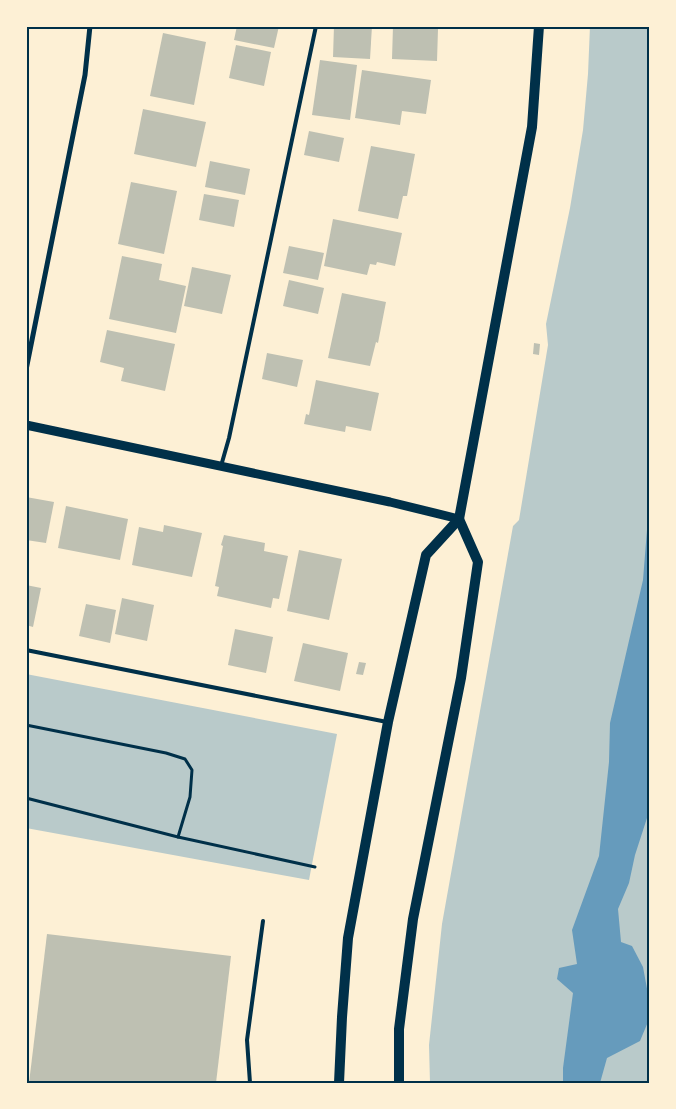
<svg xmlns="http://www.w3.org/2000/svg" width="676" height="1109" font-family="Helvetica,sans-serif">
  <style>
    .green { fill: #b9caca }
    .water { fill: #669bbc }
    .building { fill: #bec0b2 }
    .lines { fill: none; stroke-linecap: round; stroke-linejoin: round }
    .path { stroke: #003049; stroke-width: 3 }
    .service { stroke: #003049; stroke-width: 4 }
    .minor { stroke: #003049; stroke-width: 5 }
    .tertiary { stroke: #003049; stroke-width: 9 }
    .secondary { stroke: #003049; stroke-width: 10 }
    .neatline { fill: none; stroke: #003049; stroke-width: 2 }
  </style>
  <rect width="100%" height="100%" fill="#fdf0d5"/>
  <g class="green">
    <polygon points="590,26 650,26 650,1083 430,1083 429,1045 442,924 513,526 519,520 548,345 546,324 570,208 583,130 588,74"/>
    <polygon points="26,674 337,734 309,880 26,828"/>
  </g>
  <polygon class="water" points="650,492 650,784 647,818 635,855 629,883 618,909 621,942 632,946 643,967 650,1005 650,1017 640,1041 607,1058 600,1083 563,1083 563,1068 573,993 557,979 559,968 577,964 572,930 599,856 609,762 610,723 643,580"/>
  <g class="building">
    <polygon points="237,26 279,26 274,48 234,40"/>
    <polygon points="334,26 372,26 370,59 333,57"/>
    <polygon points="393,26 436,26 436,28 438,29 437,61 392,59"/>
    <polygon points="163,33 206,42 194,105 150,96"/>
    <polygon points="236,45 271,52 264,86 229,78"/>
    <polygon points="320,60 357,65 350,120 312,115"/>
    <polygon points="362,70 431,80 426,114 402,111 400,125 355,118"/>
    <polygon points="143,109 206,122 196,167 134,154"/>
    <polygon points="309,131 344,138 339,162 304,155"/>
    <polygon points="371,146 415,154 407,196 403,196 398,219 358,211"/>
    <polygon points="210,161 250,169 245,195 205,187"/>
    <polygon points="131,182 177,191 164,254 118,244"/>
    <polygon points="204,194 239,200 234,227 199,220"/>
    <polygon points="333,219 402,233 395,266 377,262 376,265 370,264 367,275 324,266"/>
    <polygon points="289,246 324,253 318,280 283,273"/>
    <polygon points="122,256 162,264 159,280 186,286 176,333 109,319"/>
    <polygon points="192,267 231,275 222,314 184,306"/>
    <polygon points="289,280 324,288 318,314 283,306"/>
    <polygon points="342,293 386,302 378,343 376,342 370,366 328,358"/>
    <polygon points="107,330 175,344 165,391 121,381 124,368 100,362"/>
    <polygon points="534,343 540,344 539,355 533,354"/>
    <polygon points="267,353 303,360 297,387 262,379"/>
    <polygon points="316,380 379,393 371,431 346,426 345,432 304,424 306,414 309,415"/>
    <polygon points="26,497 54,502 46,543 26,540"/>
    <polygon points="66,506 128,519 120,560 58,548"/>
    <polygon points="164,525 202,533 192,577 132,565 139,527 163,532"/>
    <polygon points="224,535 265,543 264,551 288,556 279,599 273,598 271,608 217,596 219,587 215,586 223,546 221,545"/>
    <polygon points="299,550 342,559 329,620 287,611"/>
    <polygon points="26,585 41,588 33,627 26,625"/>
    <polygon points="122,598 154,605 147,641 115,634"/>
    <polygon points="86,604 116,610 110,643 79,636"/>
    <polygon points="235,629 273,637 266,673 228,665"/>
    <polygon points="303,643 348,653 340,691 294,681"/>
    <polygon points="359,662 366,663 363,675 356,674"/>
    <polygon points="47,934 231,956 216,1083 29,1083"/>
  </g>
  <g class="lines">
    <g class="path">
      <polyline points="26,725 166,753 185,759 192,770 190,797 178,837"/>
      <polyline points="26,798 178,837 315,867"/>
    </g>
    <g class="service">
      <polyline points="221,466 229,438 316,26"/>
      <polyline points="26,650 387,722"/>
      <polyline points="250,1083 247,1040 263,921"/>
    </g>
    <polyline class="minor" points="26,370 85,75 90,26"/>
    <polyline class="tertiary" points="26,425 390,502 459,519"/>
    <g class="secondary">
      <polyline points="339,1083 342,1017 348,938 388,722 426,555 459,519 532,127 539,26"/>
      <polyline points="399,1083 399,1029 413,919 461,678 478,562 459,519"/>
    </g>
  </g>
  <rect width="676" height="1109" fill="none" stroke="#fdf0d5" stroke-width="55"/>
  <rect x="28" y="28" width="620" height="1054" class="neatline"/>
</svg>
